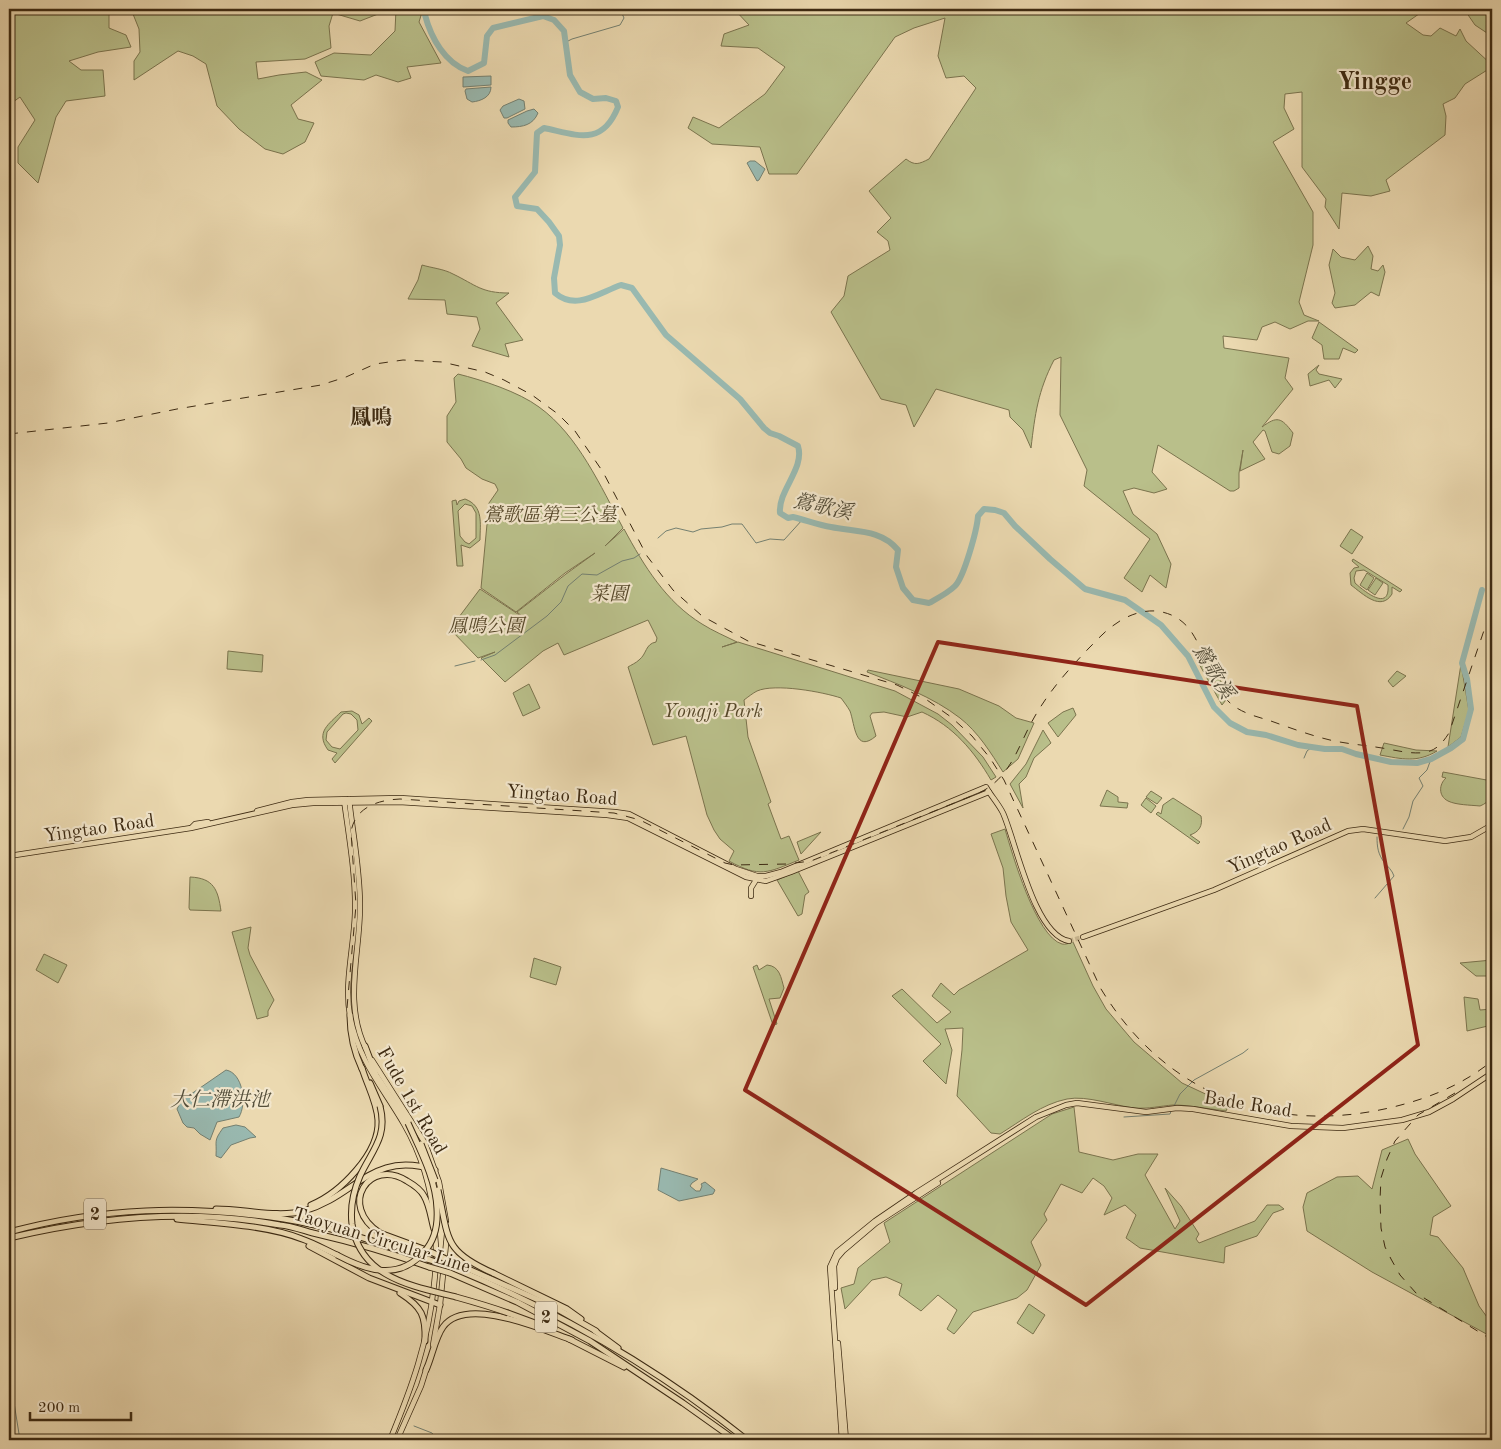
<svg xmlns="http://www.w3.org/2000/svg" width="1501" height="1449" font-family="'Old Standard TT','Noto Serif TC',serif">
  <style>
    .green { fill: #b9bf8a; stroke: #7b744e; fill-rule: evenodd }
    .water { fill: #99b9b0; stroke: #748071 }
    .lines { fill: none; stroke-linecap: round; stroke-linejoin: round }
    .stream { stroke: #748071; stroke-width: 1 }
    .river { stroke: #99b9b0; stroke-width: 6 }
    .major-tunnel { stroke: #c8b690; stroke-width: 4.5; stroke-dasharray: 4.5 2; stroke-linecap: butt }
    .major-casing { stroke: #3d2a12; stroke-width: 6 }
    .highway-casing { stroke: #3d2a12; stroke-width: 7 }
    .major { stroke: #ebd9b0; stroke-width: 4.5 }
    .highway { stroke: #ebd9b0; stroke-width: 5 }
    .rail { stroke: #3d2a12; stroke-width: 1; stroke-dasharray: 9 9; stroke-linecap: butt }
    .highway-bridge-casing { stroke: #3d2a12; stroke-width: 7; stroke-linecap: butt }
    .highway-bridge { stroke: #ebd9b0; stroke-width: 5 }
    .marked { fill: none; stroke: #8f2418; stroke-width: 4; stroke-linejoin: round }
    .labels { text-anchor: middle; stroke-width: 4.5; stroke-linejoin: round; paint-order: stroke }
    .shield { fill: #f2e6cc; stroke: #73624a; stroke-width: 1 }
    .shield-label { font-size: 18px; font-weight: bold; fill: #3d2a12 }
    .park-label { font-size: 19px; font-style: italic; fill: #56482a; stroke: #f2e6cc }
    .street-label { font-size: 19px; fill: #3d2a12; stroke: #f2e6cc }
    .water-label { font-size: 20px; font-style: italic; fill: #544e3a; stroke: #f2e6cc }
    .quarter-label { font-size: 21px; font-weight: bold; fill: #3d2a12; stroke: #f2e6cc }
    .district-label { font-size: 24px; font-weight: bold; fill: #3d2a12; stroke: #f2e6cc }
  </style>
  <rect width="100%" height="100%" fill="#ebd9b0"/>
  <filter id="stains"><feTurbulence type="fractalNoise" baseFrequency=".004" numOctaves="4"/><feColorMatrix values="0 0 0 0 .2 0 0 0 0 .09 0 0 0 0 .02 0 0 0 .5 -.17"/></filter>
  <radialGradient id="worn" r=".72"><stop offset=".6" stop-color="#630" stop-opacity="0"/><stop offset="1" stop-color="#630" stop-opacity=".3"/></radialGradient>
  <g class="green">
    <polygon points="9,9 109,9 109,28 126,35 131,47 98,52 69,61 81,70 103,70 105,96 66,101 56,117 38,183 18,163 18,147 35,120 20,97 9,105"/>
    <polygon points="131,9 391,9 360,21 333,13 329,26 331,48 305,59 256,62 258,79 279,75 306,72 322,80 291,105 298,119 314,123 305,142 283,154 265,149 239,129 217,106 206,64 193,56 178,51 134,80 134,61 140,52 139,29"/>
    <polygon points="396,9 423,9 419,22 441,63 407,67 411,78 398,82 376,75 364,80 321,76 315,62 334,53 371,55 395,31"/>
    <path d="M 734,9 L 1392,9 L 1394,13 L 1414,9 L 1426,9 L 1406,23 L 1423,35 L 1431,36 L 1440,28 L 1456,36 L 1460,29 L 1466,41 L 1492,65 L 1492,67 L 1465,84 L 1455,98 L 1443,104 L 1446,116 L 1445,135 L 1386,180 L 1390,191 L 1371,196 L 1342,193 L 1339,229 L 1325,207 L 1326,199 L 1302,167 L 1302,92 L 1285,94 L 1284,108 L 1294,129 L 1273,142 L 1313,212 L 1313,245 L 1299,302 L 1304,315 L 1319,321 L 1308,321 L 1290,329 L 1275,322 L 1262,327 L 1257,340 L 1223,336 L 1224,348 L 1289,358 L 1285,378 L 1293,389 L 1262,427 C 1277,416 1281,417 1293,433 L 1290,446 L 1279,454 L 1272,452 L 1265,431 L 1263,430 L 1253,442 L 1265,459 L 1240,471 L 1243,450 L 1239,473 L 1239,488 L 1234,491 L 1230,491 L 1158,445 L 1152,472 L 1167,489 L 1154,493 L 1134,488 L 1123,491 L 1133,514 L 1157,534 L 1171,564 L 1166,588 L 1150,575 L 1142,592 L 1124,578 L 1150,539 L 1084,486 L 1087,470 L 1060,415 L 1061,357 L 1054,360 C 1038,391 1035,414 1031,448 L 1023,430 L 1010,417 L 1009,410 L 936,389 L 914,427 L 906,405 L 881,399 L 831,312 L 844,296 L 848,276 L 890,250 L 888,241 L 877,232 L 891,218 L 869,191 L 906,159 C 915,166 919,164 929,159 L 976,88 L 964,76 L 946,78 L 938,56 L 945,18 L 914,28 L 895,37 L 797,174 L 769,174 L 760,147 L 712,144 L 688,128 L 693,117 L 719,128 L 765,94 L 785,67 L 758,48 L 721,46 L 724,34 L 749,25 Z"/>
    <polygon points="1464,9 1492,9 1492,35 1490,35 1475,25"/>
    <polygon points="1368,246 1373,256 1371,269 1378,271 1383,265 1385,272 1379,296 1371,292 1355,305 1335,308 1332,303 1335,293 1329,265 1333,249 1341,257 1355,260"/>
    <path d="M 422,265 C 432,268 444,269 453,274 C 476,285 481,293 509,293 L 496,303 L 523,340 L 505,344 L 509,357 L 472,346 L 480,329 L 477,317 L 447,314 L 445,300 L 408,299 L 418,280 Z"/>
    <polygon points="1319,322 1358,350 1355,353 1343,348 1339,359 1324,359 1322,345 1312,338"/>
    <polygon points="1319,365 1316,370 1319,374 1342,379 1335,388 1329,380 1310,386 1308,374"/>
    <path d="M 458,374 C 482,380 519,392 539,407 C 578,435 601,487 623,528 L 605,546 L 624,529 C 644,566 666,602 702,624 C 713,631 725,636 737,642 L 722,647 L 738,642 L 895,691 L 938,714 L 952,725 L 983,757 L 996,777 L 991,780 C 974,751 953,726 922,712 L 907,717 L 884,712 L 872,713 L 870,716 L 876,736 C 855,754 855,725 850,711 C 847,706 844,702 841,698 C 823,692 775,683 757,691 C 753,693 748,697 744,700 L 748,737 L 771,802 L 768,804 L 781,839 L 789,836 L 799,860 C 767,873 760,878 729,861 L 734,851 L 720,839 L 714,830 L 707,815 L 686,736 L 653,745 L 628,667 C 631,665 636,663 639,660 C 647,654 645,644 656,642 L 657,638 L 648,620 L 564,655 L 558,643 L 543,651 L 505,682 L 481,658 L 495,652 L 478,658 L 450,629 L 480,589 L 524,618 L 517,612 L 566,574 L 595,553 L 565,573 L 516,612 L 481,588 L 489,503 L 498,490 L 495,484 L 482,479 L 466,468 L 461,459 L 447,442 L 447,416 L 456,402 L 454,378 Z"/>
    <path d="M 465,499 C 484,506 480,524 480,540 L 470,548 L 461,545 L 463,566 L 457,566 L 452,501 L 456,500 L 457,505 L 459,501 ZM 465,504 L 472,506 L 476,513 L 476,538 L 469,544 L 465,542 L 460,536 L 458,511 Z"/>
    <polygon points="1351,529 1363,537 1352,554 1340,546"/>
    <path d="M 1353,559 L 1402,590 L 1400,592 L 1392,587 L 1392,594 C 1381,612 1363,594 1351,585 L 1350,573 L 1354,568 L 1359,567 L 1352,561 ZM 1364,570 L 1388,585 C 1390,612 1365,592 1355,583 L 1354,578 L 1356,571 Z"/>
    <polygon points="1367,573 1374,578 1367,590 1360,585"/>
    <polygon points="1376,578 1383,583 1375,595 1368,590"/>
    <polygon points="228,651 263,655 262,672 227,669"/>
    <polygon points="1193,653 1205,653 1229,696 1222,705"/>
    <polygon points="1461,664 1469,711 1461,737 1448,747"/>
    <path d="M 868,670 L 959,689 L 999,706 L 1016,718 L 1034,723 L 1018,759 L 1003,772 C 991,753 978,732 960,718 C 933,697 898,684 867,672 Z"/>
    <polygon points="1397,671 1406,676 1393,687 1388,681"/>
    <polygon points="529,684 540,708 523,716 513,693"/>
    <polygon points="1073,708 1076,715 1058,737 1048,723 1063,712"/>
    <path d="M 352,711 L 359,715 L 362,724 L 369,718 L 372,721 L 335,763 L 332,759 L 337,753 L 328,750 C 315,732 329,724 341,712 ZM 346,713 L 351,714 L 357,720 L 358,730 L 340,749 L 332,747 L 326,740 L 327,732 L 343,714 Z"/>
    <polygon points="1043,730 1051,743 1034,758 1026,777 1019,784 1023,808 1010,784 1026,764"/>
    <path d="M 1384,743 L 1416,750 L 1437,751 C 1417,763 1402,759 1380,755 Z"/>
    <path d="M 1443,772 L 1492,781 L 1492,786 L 1488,785 C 1493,796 1490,802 1480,806 C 1470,805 1456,805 1448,801 C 1438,796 1439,784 1446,778 L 1442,777 Z"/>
    <polygon points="1107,790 1118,797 1118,802 1128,803 1127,808 1100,806"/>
    <polygon points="1151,791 1162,798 1157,804 1146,797"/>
    <polygon points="1146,798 1156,806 1151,813 1141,805"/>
    <path d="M 1173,798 L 1201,816 C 1203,826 1199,832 1190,835 L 1200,842 L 1198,844 L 1156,814 L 1158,812 L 1161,814 L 1163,805 Z"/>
    <path d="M 1005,829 C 1012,853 1036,937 1062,944 C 1065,945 1069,943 1073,942 L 1093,986 L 1106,1009 L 1134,1042 L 1182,1083 L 1229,1105 L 1226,1111 C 1209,1109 1190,1105 1173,1105 C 1160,1106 1149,1109 1135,1108 C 1115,1106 1087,1095 1067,1099 C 1042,1104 1021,1121 1000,1134 L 991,1133 L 957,1096 L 962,1050 L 963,1028 L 945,1029 L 952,1050 L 946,1084 L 923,1061 L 941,1044 L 892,996 L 902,989 L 937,1023 L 951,1012 L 932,996 L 941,983 L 954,995 L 959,990 L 1028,950 L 1011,922 L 1006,896 L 1003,868 L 991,834 Z"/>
    <polygon points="821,832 801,854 797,842"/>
    <polygon points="798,871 809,892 805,895 802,914 798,916 777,880"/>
    <path d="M 190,877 C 214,878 218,890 221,911 L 190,910 L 189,908 Z"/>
    <polygon points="251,927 248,948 250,955 274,1000 268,1011 268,1016 257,1019 232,932"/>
    <polygon points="44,954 67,965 58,983 36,970"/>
    <polygon points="534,958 561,967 556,985 530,977"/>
    <polygon points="1492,960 1492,976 1476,976 1460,963"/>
    <path d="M 757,965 L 759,970 L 767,965 C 780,966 781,978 784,988 L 780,998 L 769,999 L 777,1024 L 773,1025 L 753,967 Z"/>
    <polygon points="1464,997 1478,999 1480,1010 1492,1009 1492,1025 1467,1031"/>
    <polygon points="1074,1107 1079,1152 1113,1160 1138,1154 1158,1154 1145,1175 1175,1229 1180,1221 1165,1188 1181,1206 1199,1234 1196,1239 1199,1243 1255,1221 1267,1205 1279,1205 1284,1209 1273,1213 1257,1236 1225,1247 1224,1263 1140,1248 1126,1238 1136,1215 1125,1205 1104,1215 1112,1198 1104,1186 1093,1178 1082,1193 1061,1184 1044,1214 1047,1220 1031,1242 1041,1265 1027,1290 1017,1298 973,1312 954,1334 947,1329 957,1310 938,1295 921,1311 899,1295 902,1284 886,1277 872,1280 845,1309 841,1288 854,1284 858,1268 890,1242 884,1223 1052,1114"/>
    <polygon points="1408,1139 1415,1154 1451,1206 1433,1217 1430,1235 1438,1237 1463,1268 1479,1306 1492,1324 1492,1337 1372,1272 1307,1231 1303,1207 1307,1193 1337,1177 1358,1176 1372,1189 1382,1150"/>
    <polygon points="1029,1304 1045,1315 1033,1334 1017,1323"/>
  </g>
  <g class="water">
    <polygon points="491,76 491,85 463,87 463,77"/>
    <path d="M 491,87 C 491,97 481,101 472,102 L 467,99 L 465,91 L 466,89 Z"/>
    <polygon points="519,99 524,101 525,109 507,118 504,118 500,110 503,106"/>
    <path d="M 534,109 L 538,113 C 533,125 523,127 511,127 L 508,123 L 508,120 L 527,111 Z"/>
    <polygon points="750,161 755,161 765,169 759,180 757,181 747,163"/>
    <path d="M 226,1070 C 243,1073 247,1104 239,1117 L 217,1122 L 210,1140 L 200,1134 L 194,1128 L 187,1127 L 183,1123 L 177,1109 L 181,1101 Z"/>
    <path d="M 236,1125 L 245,1127 L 256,1137 L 250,1138 L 231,1145 L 221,1158 L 216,1156 C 217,1140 213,1142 223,1128 Z"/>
    <polygon points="661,1168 698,1179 692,1183 690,1186 696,1191 700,1191 702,1186 701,1184 705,1182 715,1190 713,1194 679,1201 658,1190"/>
  </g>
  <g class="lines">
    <g class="stream">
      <polyline points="564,43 572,39 620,25 624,18 620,9"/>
      <polyline points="658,538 666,531 676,528 693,532 701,529 722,527 732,524 742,524 756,543 770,539 784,540 803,519"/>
      <polyline points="481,660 495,655 547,616 561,602 568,586 582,574 597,575 622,561 634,558 640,554"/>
      <polyline points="455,666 475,661"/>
      <polyline points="1304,758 1307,751 1312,747"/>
      <polyline points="1403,829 1409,817 1413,801 1423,786 1419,778 1427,770 1431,759"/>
      <path d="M 1375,898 L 1394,876 C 1392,870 1388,867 1384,862 C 1378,854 1377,847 1377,837"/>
      <polyline points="1174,1106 1180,1094 1194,1080 1243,1053 1248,1049"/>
      <polyline points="1124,1117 1170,1114 1171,1111"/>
      <polyline points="9,1385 12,1390 20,1440"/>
      <polyline points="414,1426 432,1433 438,1440"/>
    </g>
    <path class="river" d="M 429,9 L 425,15 C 431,38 445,63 468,71 L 484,63 L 487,36 L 493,28 L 543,16 L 554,20 L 564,31 L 570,75 L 580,92 L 593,99 L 606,98 L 616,101 L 618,107 C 602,147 577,135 544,128 L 537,133 L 535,172 L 515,197 L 517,206 L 537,209 L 549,222 L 559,236 L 560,245 L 554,278 L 555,293 C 576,311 598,293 621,285 L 632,288 L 666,335 L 740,399 L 764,428 L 770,433 L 779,436 L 798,446 C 805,469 778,490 780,513 L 788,518 L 793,517 C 806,520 818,525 831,527 C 855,532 881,529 898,550 L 896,567 L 903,588 L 913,600 L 929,603 C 938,598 948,593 955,586 C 964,577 977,530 978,516 L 984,509 L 995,510 L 1004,513 L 1015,526 L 1050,559 L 1085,589 L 1125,600 L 1161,625 L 1188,656 L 1214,707 L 1230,723 L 1247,732 L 1266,735 L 1298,745 L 1325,749 L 1342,749 L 1356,754 L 1391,762 L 1417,763 L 1431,759 L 1451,748 L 1463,739 L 1471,709 L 1467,679 L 1462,663 L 1482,590"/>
    <polyline class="major-tunnel" points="1069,941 1083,937"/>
    <defs>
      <g id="major">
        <path d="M 349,799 C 353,835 360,870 360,906 C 360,954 343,1003 366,1049"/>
        <path d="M 344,800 C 349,837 356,876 355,913 C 354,947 344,983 350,1016 C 359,1062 382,1086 404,1124 C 421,1153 432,1189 434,1222"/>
        <path d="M 257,811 L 292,802 L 308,800 L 400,798 L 615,812 L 629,814 L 736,869 L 757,876 L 766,876 L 781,872 L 986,787 C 991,796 998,803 1003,813 C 1016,842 1034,935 1069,941"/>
        <polyline points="192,827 195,824 208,822"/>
        <polyline points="9,856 191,828 292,805 313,803 399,802 607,815 628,818 746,877 766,881 791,872 989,792"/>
        <polyline points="751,896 751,888 756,880"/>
        <polyline points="1083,937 1214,890 1348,831 1363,829 1445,841 1471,837 1492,825"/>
        <polyline points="372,1060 425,1143 439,1182 446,1221"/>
        <polyline points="835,1288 834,1266 837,1258 843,1251 876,1223 938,1183"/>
        <polyline points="838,1343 846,1440"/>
        <polyline points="433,1345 440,1305 447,1234"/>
        <path d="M 390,1440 C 412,1387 428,1343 434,1285 C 436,1268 437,1252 435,1235"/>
        <polyline points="397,1440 421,1386 427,1367"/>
        <polyline points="842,1440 830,1267 837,1252 875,1221 916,1193 1036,1117 1066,1105 1077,1103 1146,1112 1177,1108 1193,1109 1291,1126 1343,1128 1402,1120 1429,1112 1453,1099 1492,1073"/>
      </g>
      <g id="highway">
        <path d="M 350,1015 C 350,1035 354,1052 362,1069"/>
        <polyline points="365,1046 376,1075 408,1123"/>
        <polyline points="370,1083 380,1106"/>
        <path d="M 311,1205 C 340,1193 380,1153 378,1120 C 377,1102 367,1085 362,1068"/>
        <path d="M 216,1209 C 244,1209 278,1218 304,1211 C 357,1196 371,1150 435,1170"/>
        <path d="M 177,1219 C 215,1223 267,1225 302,1239 C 314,1243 326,1250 337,1255"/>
        <path d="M 9,1232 C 102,1207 189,1205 284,1219 C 334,1227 383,1244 430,1260"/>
        <path d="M 9,1238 C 97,1217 189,1208 280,1225 C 291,1226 302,1230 313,1233 C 352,1242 391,1253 429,1267"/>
        <polyline points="309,1246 369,1278 440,1305"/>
        <path d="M 429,1251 L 380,1233 C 337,1205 370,1157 407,1181 C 414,1185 421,1190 424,1196 C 430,1206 431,1219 434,1229"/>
        <polyline points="448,1260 552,1306 596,1331"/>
        <path d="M 451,1267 C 556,1310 658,1369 747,1440"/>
        <polyline points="450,1273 517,1302 590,1341 683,1403 735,1440"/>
        <polyline points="493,1273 567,1309 581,1319"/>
        <path d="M 400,1293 C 422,1307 426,1316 425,1341"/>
        <polyline points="508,1313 546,1327"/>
        <polyline points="595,1331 618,1348"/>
        <polyline points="569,1339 624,1367"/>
        <path d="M 426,1370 C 432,1357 435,1338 443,1327 C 466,1295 543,1330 572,1340"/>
      </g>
    </defs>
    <use href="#major" class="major-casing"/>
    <use href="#highway" class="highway-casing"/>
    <use href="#major" class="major"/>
    <use href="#highway" class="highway"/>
    <g class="rail">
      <path d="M 9,434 L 108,423 L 177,409 L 321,385 L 346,377 L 375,364 L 403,360 L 442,362 L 485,372 L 504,380 L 532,395 L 558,414 L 575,431 L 603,472 L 647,556 L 673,590 L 702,616 L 748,641 L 897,685 L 927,700 L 951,717 L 972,736 L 990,758 L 1004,780 L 1101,989 C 1165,1094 1271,1135 1389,1108 C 1427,1099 1461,1086 1492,1061"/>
      <path d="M 347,1008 L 356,905 L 351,832 C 355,807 378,800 400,799 L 614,813 L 640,820 L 725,863 L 734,865 L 787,864 L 811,861 L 979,793 C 1012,777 1018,745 1035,716 C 1050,690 1069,669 1089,648 C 1097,640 1105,631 1114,625 C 1126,616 1141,610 1156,611 C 1207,617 1199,675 1228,701 C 1239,712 1254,716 1268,720 C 1288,727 1309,735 1330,740 C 1347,744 1364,745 1382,748 C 1395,750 1413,755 1427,752 C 1438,749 1443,742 1449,733 L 1492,607"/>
      <polyline points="1455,1093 1418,1115 1395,1141 1387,1159 1381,1178 1380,1200 1381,1228 1385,1247 1391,1259 1400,1275 1416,1293 1492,1340"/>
    </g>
    <defs>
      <g id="highway-bridge">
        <path d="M 380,1106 C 388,1137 372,1150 360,1176 C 353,1192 350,1207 352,1224 C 360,1278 412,1286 456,1297 C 474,1302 491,1307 508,1313"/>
        <polyline points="421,1144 435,1180"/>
        <path d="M 438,1190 C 449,1239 443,1251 493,1273"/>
        <polyline points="431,1252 448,1260"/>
        <path d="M 337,1255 C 367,1271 399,1281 424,1252 C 435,1240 438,1225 437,1209 C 436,1179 420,1150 408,1123"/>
        <polyline points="430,1260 451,1267"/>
        <polyline points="429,1267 450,1273"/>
      </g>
    </defs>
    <use href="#highway-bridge" class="highway-bridge-casing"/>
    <use href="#highway-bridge" class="highway-bridge"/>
  </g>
  <path class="marked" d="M 938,642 L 1357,706 L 1418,1045 L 1086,1305 L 745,1090 Z"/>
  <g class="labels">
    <g class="shield">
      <rect x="84" y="1198.5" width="22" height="31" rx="4"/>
      <rect x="535" y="1301.5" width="22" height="31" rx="4"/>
    </g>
    <g class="shield-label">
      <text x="95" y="1220">2</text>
      <text x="546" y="1323">2</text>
    </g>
    <g class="park-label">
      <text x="550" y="521">鶯歌區第三公墓</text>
      <text x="609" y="600">菜園</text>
      <text x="486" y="632">鳳鳴公園</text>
      <text x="713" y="717">Yongji Park</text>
    </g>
    <g class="street-label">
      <text transform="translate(562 794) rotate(4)" y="7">Yingtao Road</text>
      <text transform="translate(99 827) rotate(-8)" y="7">Yingtao Road</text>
      <text transform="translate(1279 845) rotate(-24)" y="7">Yingtao Road</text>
      <text transform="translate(413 1100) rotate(60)" y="7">Fude 1st Road</text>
      <text transform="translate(1248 1103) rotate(9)" y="7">Bade Road</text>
      <text transform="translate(382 1239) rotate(17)" y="7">Taoyuan Circular Line</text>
    </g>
    <g class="water-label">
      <text transform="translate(823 506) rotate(12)" y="7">鶯歌溪</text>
      <text transform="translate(1214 671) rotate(59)" y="7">鶯歌溪</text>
      <text x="220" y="1106">大仁滯洪池</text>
    </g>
    <g class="quarter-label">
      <text x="371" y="424">鳳鳴</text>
    </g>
    <g class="district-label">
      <text x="1375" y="89">Yingge</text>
    </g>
  </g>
  <rect width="1501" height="1449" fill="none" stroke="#ebd9b0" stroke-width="30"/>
  <rect x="10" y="10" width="1481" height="1429" fill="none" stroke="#3d2a12" stroke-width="2.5"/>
  <rect x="15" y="15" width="1471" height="1419" fill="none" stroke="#3d2a12"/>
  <path d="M30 1412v8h101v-8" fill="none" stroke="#3d2a12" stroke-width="2.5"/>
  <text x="38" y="1412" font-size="15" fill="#3d2a12" stroke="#f2e6cc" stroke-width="4" paint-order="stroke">200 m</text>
  <rect width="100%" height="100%" filter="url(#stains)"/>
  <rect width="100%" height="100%" fill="url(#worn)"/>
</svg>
